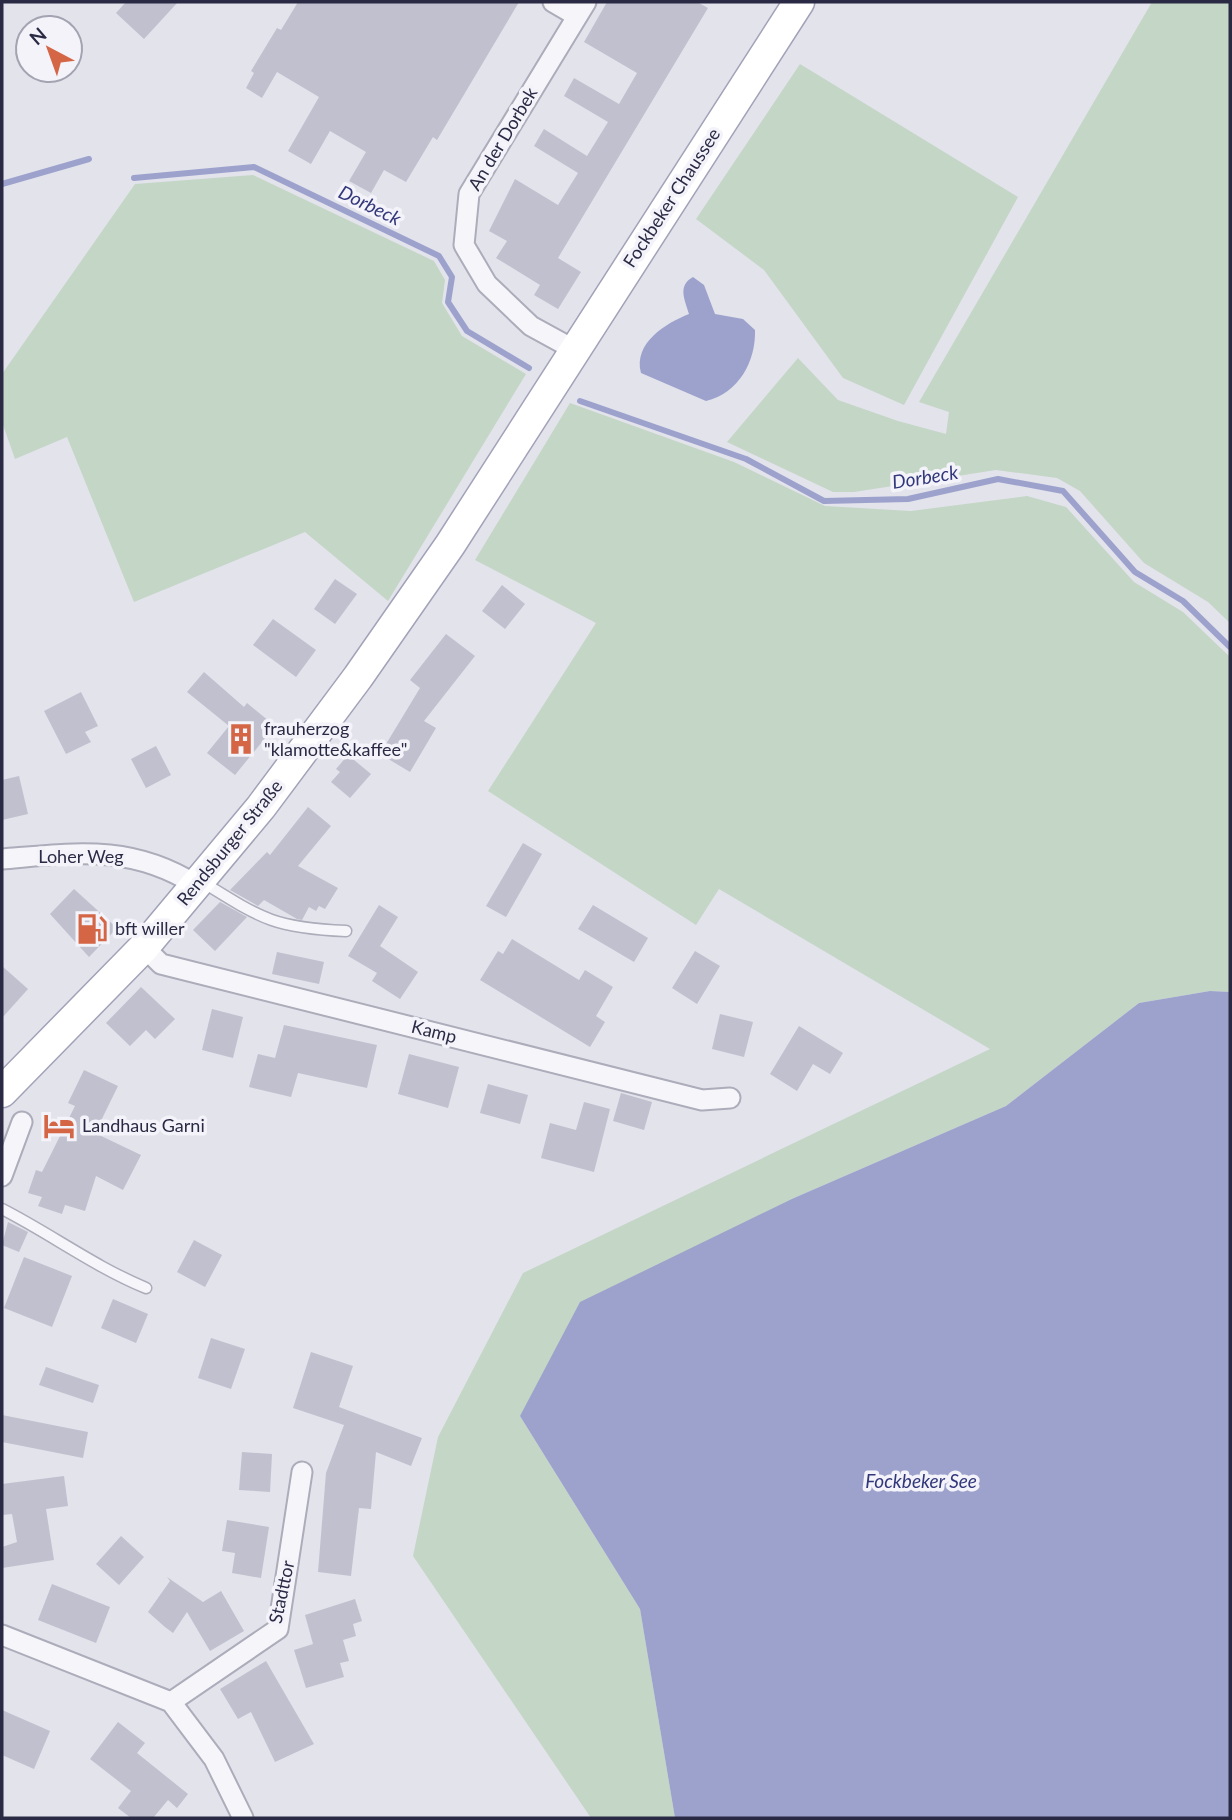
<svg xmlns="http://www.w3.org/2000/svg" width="1232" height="1820" font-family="Lato,sans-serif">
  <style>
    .green { fill: #c4d6c6 }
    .water { fill: #9da2cd }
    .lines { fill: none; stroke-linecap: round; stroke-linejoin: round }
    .stream { stroke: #9da2cd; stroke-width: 6 }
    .building { fill: #c0c0cf }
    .service-casing { stroke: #acacba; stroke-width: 13 }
    .minor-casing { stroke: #acacba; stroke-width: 23 }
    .primary-casing { stroke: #a2a2b8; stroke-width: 33 }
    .service { stroke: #f6f6fa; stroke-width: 10 }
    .minor { stroke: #f6f6fa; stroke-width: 19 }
    .primary { stroke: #fff; stroke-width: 30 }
    .labels { text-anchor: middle; stroke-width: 7; stroke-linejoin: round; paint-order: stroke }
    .street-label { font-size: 18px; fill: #2a2a45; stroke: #f3f3f9 }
    .poi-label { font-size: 18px; fill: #2a2a45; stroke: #f3f3f9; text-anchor: start }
    .water-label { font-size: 19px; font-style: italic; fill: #32377b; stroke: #f3f3f9 }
  </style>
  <rect width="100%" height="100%" fill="#e3e3ec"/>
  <g class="green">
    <polygon points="1152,2 1230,2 1230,623 1208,602 1144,563 1080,491 1057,478 996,470 854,492 833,492 727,442 798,358 838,400 898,421 946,434 949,412 919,402"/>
    <polygon points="800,64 1018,197 904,405 843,378 764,270 696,219"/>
    <polygon points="253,175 434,261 445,280 442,303 462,336 526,374 388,601 305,532 134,602 67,437 15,459 2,422 2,374 135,184"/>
    <polygon points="570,403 734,462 825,506 911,511 1027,496 1066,507 1134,582 1183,612 1230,657 1230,992 1210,991 1139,1003 1006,1106 794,1198 520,1416 640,1609 675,1818 591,1818 413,1556 438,1437 523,1273 990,1049 719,889 696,925 488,791 596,623 475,560"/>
  </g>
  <g class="water">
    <path d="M 693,277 L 704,285 L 715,314 L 743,319 L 755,330 C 756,361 739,393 706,401 L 641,373 C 633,343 666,323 689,314 C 685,300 677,286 693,277 Z"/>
    <polygon points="1210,991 1230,992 1230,1818 675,1818 640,1609 520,1416 580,1302 794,1198 1006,1106 1139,1003"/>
  </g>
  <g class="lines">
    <g class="stream">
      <polyline points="134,178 254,167 439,256 452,277 448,302 467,331 529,368"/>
      <polyline points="2,184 89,159"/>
      <polyline points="580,401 746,459 824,501 908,499 998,479 1063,491 1135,572 1183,601 1230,647"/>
    </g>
  </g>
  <g class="building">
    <polygon points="126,2 178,2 144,39 116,13"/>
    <polygon points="298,2 519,2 437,140 433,137 406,182 384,170 371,193 349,181 366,152 330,131 311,164 288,151 319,97 277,72 262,98 246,88 254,73 251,71 277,28 281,30"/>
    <polygon points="607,2 697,2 708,8 558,258 581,272 558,309 534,295 540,285 496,258 507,241 489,231 515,179 558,205 578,173 534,146 544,129 587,156 608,122 564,96 574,78 619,104 637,73 584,42"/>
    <polygon points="335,579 357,594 335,624 314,609"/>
    <polygon points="502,585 525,604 505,629 482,611"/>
    <polygon points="273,619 316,650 296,677 253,645"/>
    <polygon points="446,634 475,656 424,721 436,728 410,772 380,754 420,688 410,680"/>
    <polygon points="204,672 244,707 247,703 275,726 235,775 207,753 229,726 187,692"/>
    <polygon points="81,692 98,726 85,732 91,742 66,754 44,711"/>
    <polygon points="156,746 171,775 146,788 131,759"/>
    <polygon points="348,755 371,774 350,798 331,782 340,772 336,769"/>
    <polygon points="19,776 28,814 2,820 2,780"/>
    <polygon points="308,807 331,826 298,866 338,888 325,909 319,906 316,911 309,907 302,920 297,919 264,900 258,906 230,890 267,852 270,855"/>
    <polygon points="523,843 542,854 506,917 486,906"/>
    <polygon points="74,889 117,928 89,957 50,914"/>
    <polygon points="220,902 247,917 215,951 193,930"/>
    <polygon points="379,905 398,917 380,946 418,972 400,999 372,981 377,973 348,956"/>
    <polygon points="593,905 648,938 634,962 578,929"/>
    <polygon points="512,939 579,980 585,970 613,987 596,1016 605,1022 590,1047 480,980 498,951 503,954"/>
    <polygon points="695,951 720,966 697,1004 672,988"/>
    <polygon points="277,952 324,962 319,984 272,974"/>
    <polygon points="2,966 28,989 2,1018"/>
    <polygon points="141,987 175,1019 155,1039 146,1030 130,1046 106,1023"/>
    <polygon points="212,1009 243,1017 233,1058 202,1050"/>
    <polygon points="720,1014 753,1022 744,1057 712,1049"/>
    <polygon points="284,1025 377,1045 367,1088 298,1073 291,1097 249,1087 258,1054 275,1058"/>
    <polygon points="799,1026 843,1053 830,1074 813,1064 797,1091 770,1074"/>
    <polygon points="409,1054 459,1067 448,1108 398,1094"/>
    <polygon points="84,1070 118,1086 95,1133 141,1155 123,1190 96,1176 85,1211 65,1205 62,1214 38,1206 42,1197 28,1193 36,1170 42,1172 75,1106 68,1103"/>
    <polygon points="488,1084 528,1095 520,1124 480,1113"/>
    <polygon points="621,1093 652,1102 644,1130 613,1121"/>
    <polygon points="584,1102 610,1109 594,1172 541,1158 550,1123 576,1130"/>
    <polygon points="8,1222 28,1232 19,1252 2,1245"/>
    <polygon points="194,1240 222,1255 205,1287 177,1272"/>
    <polygon points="24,1257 72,1276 52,1327 4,1308"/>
    <polygon points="113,1299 148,1314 136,1343 101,1328"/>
    <polygon points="211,1338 245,1349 231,1389 198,1378"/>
    <polygon points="311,1352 353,1366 339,1407 422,1438 411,1466 376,1452 371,1509 359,1508 351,1576 318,1572 326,1473 344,1425 293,1408"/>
    <polygon points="46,1367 99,1385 93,1403 39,1385"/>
    <polygon points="2,1415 88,1432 83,1458 2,1442"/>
    <polygon points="242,1452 272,1454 270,1492 239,1490"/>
    <polygon points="64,1476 68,1506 46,1509 54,1560 2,1568 2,1547 17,1542 12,1514 2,1515 2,1484"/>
    <polygon points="227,1520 269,1527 261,1578 232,1573 235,1553 222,1551"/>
    <polygon points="121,1536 144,1557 119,1585 96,1564"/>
    <polygon points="167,1577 203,1602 221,1591 244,1631 210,1651 187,1612 173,1633 165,1627 148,1612 170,1581"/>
    <polygon points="52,1584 110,1607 96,1643 38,1620"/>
    <polygon points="355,1599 362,1621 353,1624 356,1636 343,1640 349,1661 340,1663 344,1677 306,1688 294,1650 313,1644 305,1615"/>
    <polygon points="266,1661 314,1744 275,1762 251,1712 238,1719 220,1689"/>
    <polygon points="2,1710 50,1731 34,1769 2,1755"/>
    <polygon points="118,1722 145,1743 137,1753 188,1794 177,1808 168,1800 153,1818 131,1818 118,1808 131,1791 90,1759"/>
  </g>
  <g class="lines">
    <defs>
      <g id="service">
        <path d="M 204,883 C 262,919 275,928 346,931"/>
        <path d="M 2,1209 C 51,1234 95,1267 146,1288"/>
      </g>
      <g id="minor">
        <polyline points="553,2 577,16"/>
        <polyline points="573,349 531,326 487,284 464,245 469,194 586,2"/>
        <path d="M 2,859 C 75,853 131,844 196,885"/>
        <polyline points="144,947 161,964 702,1100 730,1098"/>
        <polyline points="2,1176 22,1122"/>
        <polyline points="2,1635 171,1702 214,1759 243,1818"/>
        <polyline points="171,1702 278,1629 302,1472"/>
      </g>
      <polyline id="primary" points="2,1092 144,947 261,807 358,677 450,545 799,2"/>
    </defs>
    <use href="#service" class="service-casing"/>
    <use href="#minor" class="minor-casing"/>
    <use href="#primary" class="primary-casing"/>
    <use href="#service" class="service"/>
    <use href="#minor" class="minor"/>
    <use href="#primary" class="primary"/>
  </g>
  <defs>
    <symbol id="building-bare" viewBox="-9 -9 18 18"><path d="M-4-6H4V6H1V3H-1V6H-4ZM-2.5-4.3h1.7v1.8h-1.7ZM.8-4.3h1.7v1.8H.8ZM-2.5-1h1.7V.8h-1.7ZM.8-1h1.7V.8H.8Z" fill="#d46645" stroke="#f3f3f9" stroke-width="2.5" paint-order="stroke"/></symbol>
    <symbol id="fuel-bare" viewBox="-9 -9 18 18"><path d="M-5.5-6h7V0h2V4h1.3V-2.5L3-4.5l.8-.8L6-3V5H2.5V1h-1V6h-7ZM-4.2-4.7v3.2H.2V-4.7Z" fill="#d46645" stroke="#f3f3f9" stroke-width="2.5" paint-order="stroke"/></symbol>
    <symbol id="hotel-bare" viewBox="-9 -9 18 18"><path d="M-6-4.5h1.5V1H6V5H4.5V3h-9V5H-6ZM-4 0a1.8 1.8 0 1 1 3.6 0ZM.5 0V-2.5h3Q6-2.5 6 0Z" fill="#d46645" stroke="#f3f3f9" stroke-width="2.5" paint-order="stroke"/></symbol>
  </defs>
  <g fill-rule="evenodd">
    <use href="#building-bare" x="219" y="717" width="44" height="44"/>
    <use href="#fuel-bare" x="70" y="907" width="44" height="44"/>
    <use href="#hotel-bare" x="37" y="1104" width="44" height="44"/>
  </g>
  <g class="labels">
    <g class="street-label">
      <text transform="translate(503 139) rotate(-59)" y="6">An der Dorbek</text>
      <text transform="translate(672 198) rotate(-57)" y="6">Fockbeker Chaussee</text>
      <text transform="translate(230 843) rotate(-51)" y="6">Rendsburger Straße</text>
      <text x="81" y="863">Loher Weg</text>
      <text transform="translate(434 1032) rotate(14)" y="6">Kamp</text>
      <text transform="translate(282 1592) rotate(-78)" y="6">Stadttor</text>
    </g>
    <g class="poi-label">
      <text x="264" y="735">frauherzog<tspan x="264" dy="21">"klamotte&amp;kaffee"</tspan></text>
      <text x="115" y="935">bft willer</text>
      <text x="82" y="1132">Landhaus Garni</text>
    </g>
    <g class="water-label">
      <text transform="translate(370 205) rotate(26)" y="7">Dorbeck</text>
      <text transform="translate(925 477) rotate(-9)" y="7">Dorbeck</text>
      <text x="921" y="1488">Fockbeker See</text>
    </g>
  </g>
  <rect width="1232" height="1820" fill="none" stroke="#2a2a45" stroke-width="7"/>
  <g transform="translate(49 49) rotate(319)"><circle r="33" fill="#f3f3f9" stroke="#a3a3b1" stroke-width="2"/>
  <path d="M0-5L12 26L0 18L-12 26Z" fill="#d46645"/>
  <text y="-10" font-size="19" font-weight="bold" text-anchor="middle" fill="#2a2a45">N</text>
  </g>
</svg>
